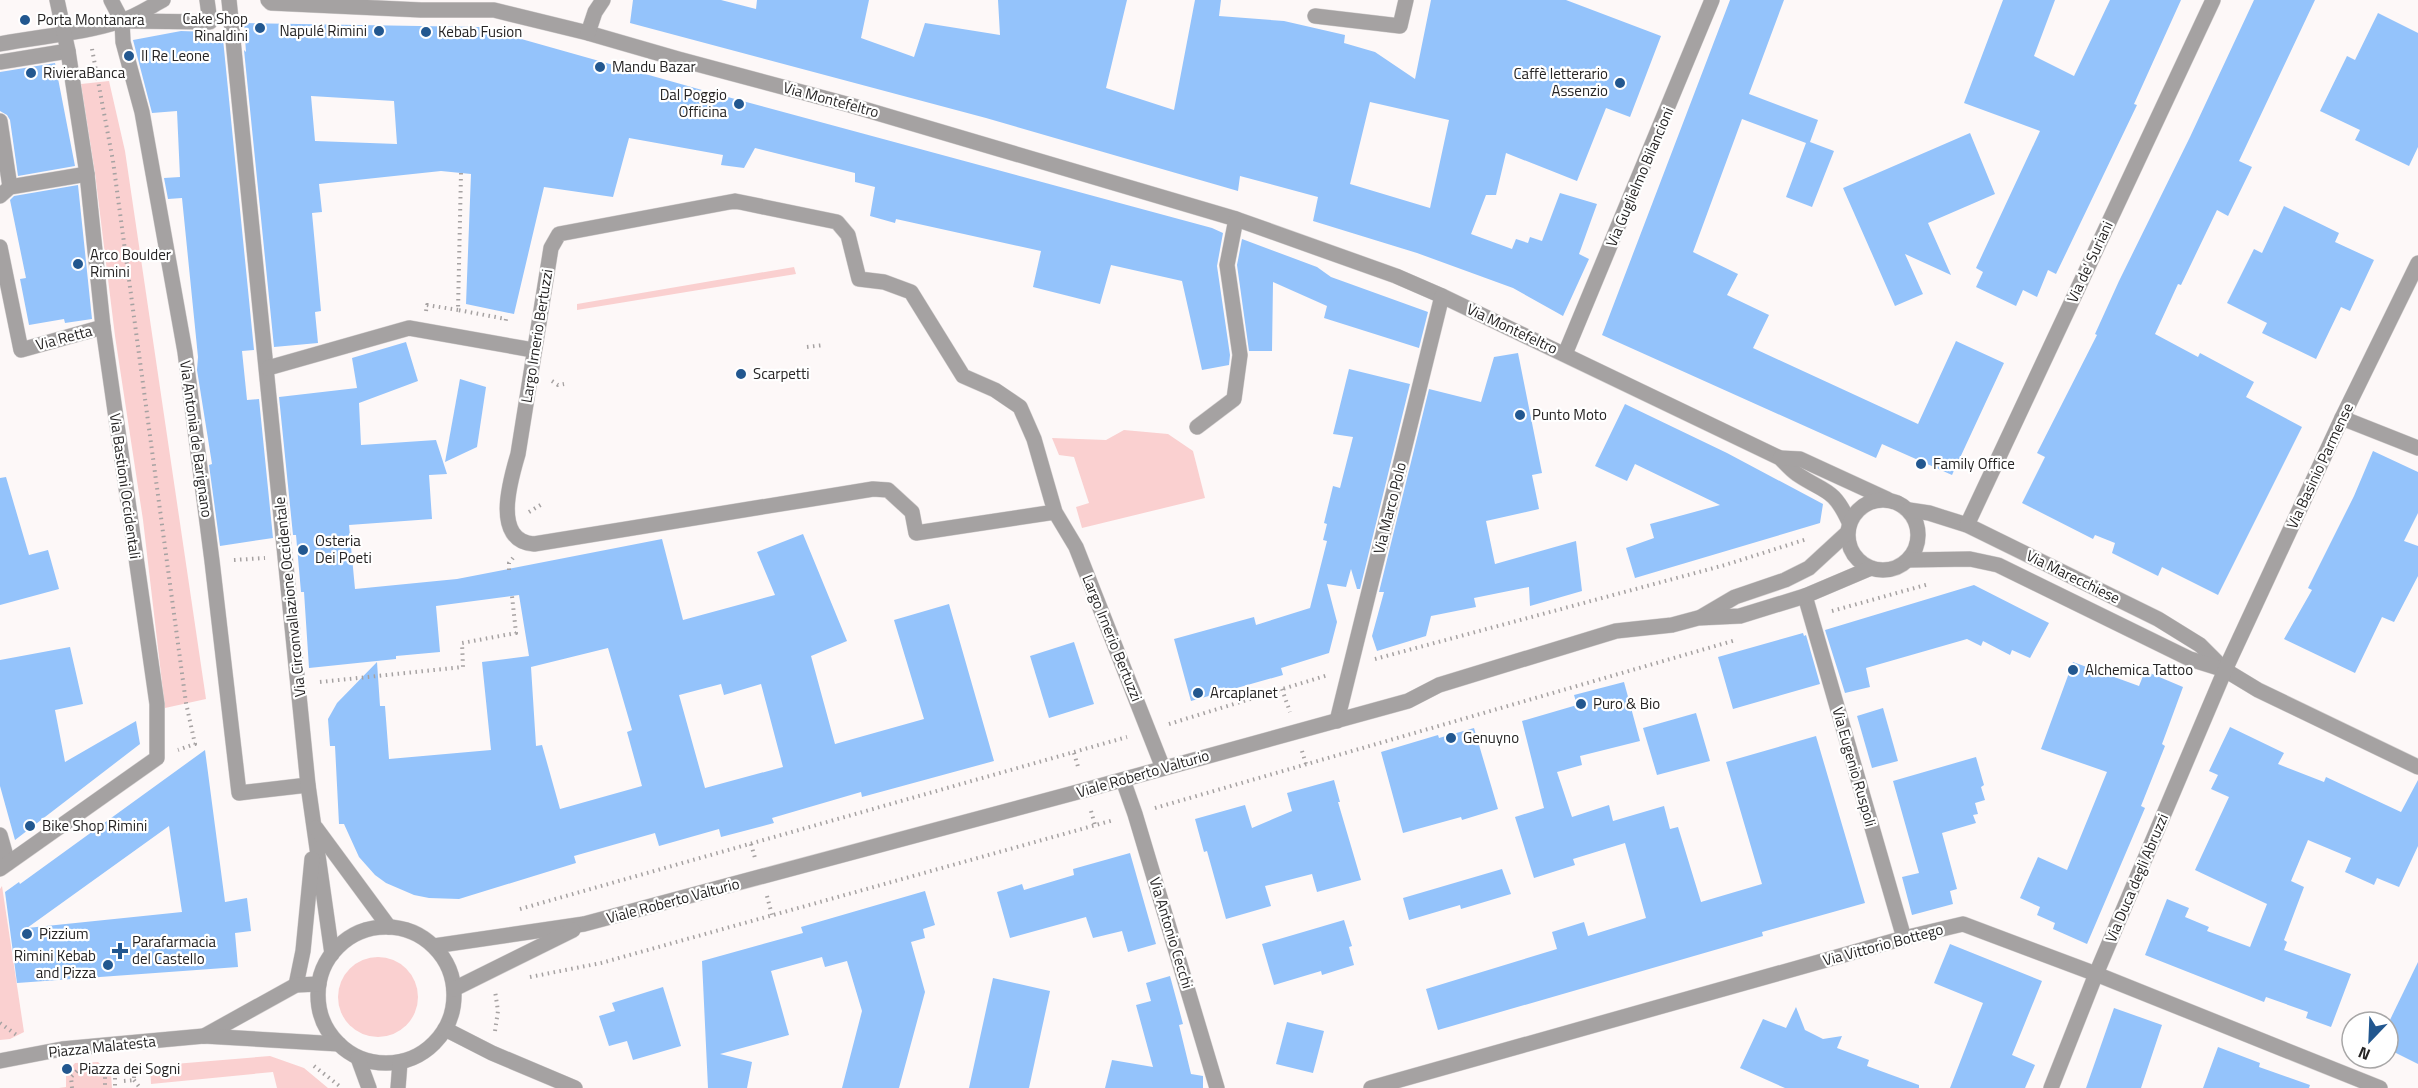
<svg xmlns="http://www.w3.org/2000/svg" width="2418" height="1088" font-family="'Titillium Web',sans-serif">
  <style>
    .green { fill: #fad0d0 }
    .building { fill: #94c3fb; fill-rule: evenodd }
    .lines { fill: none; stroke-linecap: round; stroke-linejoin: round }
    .minor-casing { stroke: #d6d2d2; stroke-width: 16 }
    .path { stroke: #a6a2a2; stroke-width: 4; stroke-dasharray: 1.5 4.5; stroke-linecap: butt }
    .minor { stroke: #a5a2a2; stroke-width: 15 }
    .poi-dot { fill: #22578f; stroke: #fff; stroke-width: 2 }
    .labels { text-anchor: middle; stroke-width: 4.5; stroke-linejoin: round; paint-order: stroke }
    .poi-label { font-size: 15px; fill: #262424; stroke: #fff; text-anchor: start }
    .street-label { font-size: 15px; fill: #262424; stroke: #fff }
  </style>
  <rect width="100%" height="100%" fill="#fdf8f8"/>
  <g class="green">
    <polygon points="109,81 125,151 206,699 165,708 143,520 115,336 95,173 81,84"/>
    <polygon points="794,267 796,274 577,310 577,304"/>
    <polygon points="1124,430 1168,434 1193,451 1205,498 1082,528 1076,507 1089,503 1074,457 1059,455 1052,438 1106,440"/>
    <polygon points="2,886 24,1032 10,1039 0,1040 0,889"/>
    <circle cx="378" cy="997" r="40"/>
    <polygon points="270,1056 304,1068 328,1088 277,1088 273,1072 151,1084 150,1066"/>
    <polygon points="98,1062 111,1074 112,1088 59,1088 66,1087 66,1074 75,1063"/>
  </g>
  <g class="building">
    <path d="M 633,0 L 721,0 L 756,9 L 757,0 L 869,0 L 861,38 L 914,57 L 925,23 L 1000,35 L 998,0 L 1127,0 L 1106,88 L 1174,110 L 1195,0 L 1221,0 L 1219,16 L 1284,21 L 1345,35 L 1344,43 L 1375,52 L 1415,79 L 1431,0 L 1566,0 L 1661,36 L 1630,117 L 1606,108 L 1577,181 L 1506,153 L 1496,195 L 1486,195 L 1471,234 L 1512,249 L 1516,239 L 1528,243 L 1530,237 L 1542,241 L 1560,193 L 1597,204 L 1579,254 L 1589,259 L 1563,316 L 1513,288 L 1417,253 L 1313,221 L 1318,197 L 1240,176 L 1238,191 L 986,118 L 630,23 ZM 1370,102 L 1449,120 L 1430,208 L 1350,184 Z"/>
    <polygon points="1730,0 1784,0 1749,94 1818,120 1810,142 1834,151 1812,207 1786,197 1806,143 1742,119 1693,252 1738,274 1727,295 1769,315 1753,348 1918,424 1956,341 2004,363 1952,475 1882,444 1876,458 1602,335"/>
    <polygon points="2003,0 2055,0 2034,56 2074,76 2110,0 2181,0 2134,104 2137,105 2056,274 2048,270 2037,297 2023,290 2016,306 1976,287 1983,272 1976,268 2040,131 1964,103"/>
    <polygon points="2254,0 2315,0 2239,161 2252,167 2228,216 2217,210 2181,285 2178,284 2155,334 2198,357 2200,353 2254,382 2246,397 2302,427 2218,595 2162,567 2158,576 2112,553 2115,543 2095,535 2093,539 2022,503 2045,457 2037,453 2097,335 2095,334 2119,281 2190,137"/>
    <polygon points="2378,13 2418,33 2418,147 2409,166 2355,140 2360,130 2320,111 2347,56 2355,60"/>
    <path d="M 244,23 L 479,27 L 709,92 L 1212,228 L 1223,233 L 1217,266 L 1230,355 L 1229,365 L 1202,370 L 1182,281 L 1111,265 L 1100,304 L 1033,287 L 1041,251 L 896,219 L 895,223 L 870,216 L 875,187 L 855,182 L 855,173 L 755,148 L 744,168 L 721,165 L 723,155 L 629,138 L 613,197 L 544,187 L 514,314 L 466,304 L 471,174 L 441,171 L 319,184 L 322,212 L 312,213 L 321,311 L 315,312 L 318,343 L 274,347 L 244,50 L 246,52 ZM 311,96 L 394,101 L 397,144 L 315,141 Z"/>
    <polygon points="181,31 209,32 223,39 254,350 242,351 247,400 259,399 273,538 220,546 209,465 212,464 197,370 198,357 182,198 168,199 164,178 180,177 177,111 152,113 133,40"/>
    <polygon points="55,63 75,166 18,176 10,120 7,115 0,111 0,72"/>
    <polygon points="1970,133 1995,194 1928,223 1951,275 1905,254 1923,294 1895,306 1843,188"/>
    <polygon points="78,185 92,319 65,323 64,319 29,325 20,279 26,278 10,200 14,196"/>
    <polygon points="2284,206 2339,233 2335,242 2374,260 2350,311 2341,307 2316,359 2262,333 2267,323 2227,303 2254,249 2262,253"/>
    <polygon points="1242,239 1317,267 1331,277 1428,312 1419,348 1324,318 1327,306 1273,282 1272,351 1249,351 1237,265"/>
    <path d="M 406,342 L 418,381 L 359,403 L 361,445 L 436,440 L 447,474 L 429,475 L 432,519 L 349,525 L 355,589 L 457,579 L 662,539 L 683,620 L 775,595 L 757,552 L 803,534 L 847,641 L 811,656 L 835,744 L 924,719 L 894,620 L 949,604 L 994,761 L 862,797 L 861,792 L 772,818 L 774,823 L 721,837 L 719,829 L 659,846 L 655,833 L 574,856 L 576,863 L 459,899 L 429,898 L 414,895 L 386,883 L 375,875 L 359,857 L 344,824 L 339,824 L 335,746 L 330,746 L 328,719 L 337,703 L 377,662 L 380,706 L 385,706 L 389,759 L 491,750 L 482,662 L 529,656 L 519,595 L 436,606 L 440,652 L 396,656 L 396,659 L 309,668 L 304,592 L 301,592 L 296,535 L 293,535 L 279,397 L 357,388 L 352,358 ZM 608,648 L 632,730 L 627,732 L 642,786 L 560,809 L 542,745 L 536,746 L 531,667 ZM 721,684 L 724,695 L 761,684 L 783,767 L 705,788 L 679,695 Z"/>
    <polygon points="1518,353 1542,473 1532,475 1539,509 1486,521 1495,564 1576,541 1582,591 1530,606 1529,587 1474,598 1476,607 1431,616 1426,636 1377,651 1372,636 1384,592 1379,592 1429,389 1481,402 1494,357"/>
    <polygon points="1349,369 1410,384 1360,589 1357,589 1351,569 1346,587 1327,584 1337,622 1329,653 1281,668 1283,675 1191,701 1174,639 1254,617 1256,625 1310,608 1327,541 1323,540 1327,524 1324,523 1333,486 1340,488 1353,437 1333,434"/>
    <polygon points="460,379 486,387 477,447 445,462"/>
    <polygon points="1625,404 1727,453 1823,504 1820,523 1635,578 1626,548 1654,538 1650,524 1720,505 1635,464 1627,481 1595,466"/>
    <polygon points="2373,451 2418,472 2418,513 2404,541 2418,546 2418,576 2394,622 2382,617 2355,673 2284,639 2312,590 2308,588 2354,496"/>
    <polygon points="6,477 29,555 48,550 59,589 0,605 0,478"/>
    <polygon points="1974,585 2049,623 2030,658 2012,650 2010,655 1983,641 1981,646 1967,639 1866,668 1870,687 1845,693 1825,630"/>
    <polygon points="1803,633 1804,636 1806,635 1820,684 1733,709 1718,657"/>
    <polygon points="1074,642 1094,704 1049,718 1030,656"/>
    <polygon points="70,647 83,704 55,710 65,762 136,721 140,744 15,840 0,786 0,660"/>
    <polygon points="2073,662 2139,686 2145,671 2183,687 2162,744 2165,746 2141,806 2145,808 2087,944 2053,929 2055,923 2037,915 2040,907 2020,898 2038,857 2067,870 2107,772 2041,749"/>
    <polygon points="1624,682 1640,741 1580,756 1582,765 1557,772 1572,817 1609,805 1613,821 1664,806 1670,829 1678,827 1701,902 1762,884 1726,762 1816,736 1865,903 1762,932 1763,936 1438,1030 1426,989 1557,949 1552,932 1584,922 1588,936 1646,918 1625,843 1573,859 1575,865 1534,878 1515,817 1544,808 1522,721 1577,705 1574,695"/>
    <polygon points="1883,708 1898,761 1872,768 1857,716"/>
    <polygon points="1696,713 1710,761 1657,775 1643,728"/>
    <polygon points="2230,727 2284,753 2278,764 2324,782 2326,777 2401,812 2418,780 2418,846 2399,887 2377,878 2374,885 2345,872 2351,858 2308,840 2291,881 2304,887 2284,940 2287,942 2284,950 2351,974 2331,1027 2306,1018 2308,1012 2266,997 2264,1002 2145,955 2167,899 2189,908 2185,917 2209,927 2207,931 2250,947 2267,904 2195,870 2229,797 2211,789 2218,775 2209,771"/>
    <polygon points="1474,728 1498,809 1462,820 1461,817 1403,833 1381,752 1438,735 1439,738"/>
    <path d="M 205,750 L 225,902 L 247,898 L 251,931 L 235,933 L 238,967 L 17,983 L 5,892 L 19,882 L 20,884 ZM 169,826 L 182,912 L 27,928 Z"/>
    <polygon points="1976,757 1984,785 1981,787 1985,800 1975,803 1978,814 1973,815 1976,823 1942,833 1957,889 1950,891 1953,904 1912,915 1902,877 1919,873 1893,781"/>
    <polygon points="1334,780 1340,802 1338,802 1361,880 1317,892 1312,874 1265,886 1271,906 1226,919 1207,851 1204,852 1195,819 1245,805 1252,828 1292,811 1287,793"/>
    <polygon points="1130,853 1156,944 1128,952 1122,931 1093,938 1086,917 1010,938 997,892 1022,884 1024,890 1074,875 1073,869"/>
    <polygon points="1502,869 1511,894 1461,909 1460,905 1409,920 1403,898"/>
    <polygon points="925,891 935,925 923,929 925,938 911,942 925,992 899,1088 842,1088 862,1011 847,961 825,967 822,957 771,971 789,1035 720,1054 752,1062 747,1088 708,1088 702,961 803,933 801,927"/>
    <polygon points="1344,920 1352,946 1349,947 1354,965 1322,975 1321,971 1274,985 1262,944"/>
    <polygon points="1950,944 2042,981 2012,1055 2035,1065 2025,1088 1950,1088 1983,1003 1934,983"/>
    <polygon points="2418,962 2418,1064 2388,1049 2388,1024"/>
    <polygon points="1170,976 1183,1024 1179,1025 1191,1074 1203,1076 1203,1088 1105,1088 1112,1060 1153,1067 1136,1005 1151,1001 1146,983"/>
    <polygon points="993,978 1050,991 1029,1088 969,1088"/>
    <polygon points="663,987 681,1046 633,1060 627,1041 609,1046 599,1016 615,1011 612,1003"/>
    <polygon points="1796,1007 1805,1030 1823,1039 1842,1036 1837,1048 1869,1060 1867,1066 1919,1085 1919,1088 1785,1088 1740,1068 1763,1019 1786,1028"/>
    <polygon points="2114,1008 2162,1025 2141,1088 2086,1088"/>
    <polygon points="1287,1022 1324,1031 1313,1073 1276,1064"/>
    <polygon points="2218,1047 2260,1063 2259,1067 2310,1085 2309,1088 2203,1088"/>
  </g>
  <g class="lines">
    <defs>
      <g id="minor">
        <polyline points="111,0 122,21 123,42 142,112 185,352 212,561 239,793 308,785"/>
        <polyline points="229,0 308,785 332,954"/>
        <path d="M 268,0 L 271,3 L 421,10 L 494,10 L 588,33 L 678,59 L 850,105 L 1236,219 L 1396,276 L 1442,296 L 1780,458 C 1785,463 1791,470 1797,474 C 1825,493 1833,487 1849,522"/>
        <polyline points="1315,16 1400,26 1406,0"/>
        <polyline points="125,21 210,22 207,0"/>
        <polyline points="588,33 595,12 603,0"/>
        <path d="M 0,44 C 40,36 82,34 121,21 C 135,17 150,7 163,0"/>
        <polyline points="0,62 68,51"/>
        <polyline points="0,121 10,187"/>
        <polyline points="0,196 10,187 87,174"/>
        <polyline points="0,247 21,350 103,327"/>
        <polyline points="1565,354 1712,0"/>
        <polyline points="268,368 409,328 533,350"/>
        <polyline points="2342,418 2418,448"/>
        <polyline points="1197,427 1234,399 1240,355 1227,265 1236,219"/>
        <polyline points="1780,458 1800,459 1887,499"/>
        <circle cx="1883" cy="535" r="35"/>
        <polyline points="1909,510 1929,513 1967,525 2158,619 2200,645 2225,670 2258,690 2418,767"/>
        <path d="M 1055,512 L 916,533 L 912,512 L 888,490 L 873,489 L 534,544 C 492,541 510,481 518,454 L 551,248 L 559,234 L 735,201 L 837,222 L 848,235 L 859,279 L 884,282 L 911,292 L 963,376 L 995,390 L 1020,407 L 1034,439 L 1055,512 L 1076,547 L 1163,768"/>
        <polyline points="1967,525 2213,0"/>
        <polyline points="1908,560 1970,559 1998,565 2190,659 2222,669"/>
        <polyline points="1805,596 1904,938"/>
        <polyline points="1701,617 1735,597 1785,580 1809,568 1847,533"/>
        <polyline points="1337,721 1442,296"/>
        <polyline points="1123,780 1135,814 1217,1088"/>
        <polyline points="316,828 389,927"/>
        <polyline points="0,835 8,863"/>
        <polyline points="0,869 157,758 157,704 103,327 87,174 68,51 57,0"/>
        <circle cx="386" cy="995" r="68"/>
        <polyline points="434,946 584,924 1085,790 1408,701 1439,685 1616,631 1672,625 1698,618 1740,616 1805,596 1871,568"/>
        <polyline points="296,985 303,951 312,859"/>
        <polyline points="454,989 573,930"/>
        <polyline points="445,1029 492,1053 575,1088"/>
        <polyline points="204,1036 296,985 319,984"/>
        <polyline points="358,1058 369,1088"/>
        <polyline points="0,1061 62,1049 204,1036 339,1044"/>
        <polyline points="398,1088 400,1062"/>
        <polyline points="1371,1088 1904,938 1963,924 2096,974 2380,1088"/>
        <polyline points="2051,1088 2096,974 2225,670 2342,418 2418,263"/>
      </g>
    </defs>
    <use href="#minor" class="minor-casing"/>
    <g class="path">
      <polyline points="92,49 113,161 186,703 195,744 178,750"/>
      <polyline points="461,173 458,310 506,319 505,325"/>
      <polyline points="426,311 427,305 458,310"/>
      <polyline points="807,347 824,345"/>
      <polyline points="552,381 558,385 564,384"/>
      <polyline points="529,512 542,504"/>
      <polyline points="234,560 265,558"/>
      <polyline points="509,570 509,563 513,558"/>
      <polyline points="1832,611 1929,584"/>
      <polyline points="1375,659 1725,565 1807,539"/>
      <polyline points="320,682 463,667 462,643 516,633 512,596"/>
      <polyline points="1282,689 1290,712"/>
      <polyline points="1169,724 1328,675"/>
      <polyline points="1302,751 1306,764"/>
      <polyline points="1074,753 1079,770"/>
      <polyline points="1155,808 1736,640"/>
      <polyline points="1091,811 1095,825"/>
      <polyline points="751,844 755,858"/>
      <polyline points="767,896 772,915"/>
      <polyline points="520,909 1127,737"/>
      <polyline points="530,977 601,963 1114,820"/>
      <polyline points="0,1023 18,1036"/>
      <polyline points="495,1031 498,1011 495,991"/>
      <polyline points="115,1066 115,1088"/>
      <polyline points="314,1066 342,1088"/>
      <polyline points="98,1068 105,1076 105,1088"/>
      <polyline points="134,1080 140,1088"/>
      <polyline points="124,1081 134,1080 134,1064"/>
      <polyline points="72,1088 71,1077 77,1071"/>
    </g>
    <use href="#minor" class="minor"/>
  </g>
  <g class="poi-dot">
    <circle cx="25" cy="20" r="6"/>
    <circle cx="260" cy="28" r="6"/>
    <circle cx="379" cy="31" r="6"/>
    <circle cx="426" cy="32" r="6"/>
    <circle cx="129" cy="56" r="6"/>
    <circle cx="600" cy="67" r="6"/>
    <circle cx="31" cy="73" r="6"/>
    <circle cx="1620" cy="83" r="6"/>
    <circle cx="739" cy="104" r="6"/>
    <circle cx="78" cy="264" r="6"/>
    <circle cx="741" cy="374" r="6"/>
    <circle cx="1520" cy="415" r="6"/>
    <circle cx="1921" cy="464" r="6"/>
    <circle cx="303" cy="550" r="6"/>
    <circle cx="2073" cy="670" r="6"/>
    <circle cx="1198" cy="693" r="6"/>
    <circle cx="1581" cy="704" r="6"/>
    <circle cx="1451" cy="738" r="6"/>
    <circle cx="30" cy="826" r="6"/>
    <circle cx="27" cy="934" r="6"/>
    <path d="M117 942h6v6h6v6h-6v6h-6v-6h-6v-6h6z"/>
    <circle cx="108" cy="965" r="6"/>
    <circle cx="67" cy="1069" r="6"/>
  </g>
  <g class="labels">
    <g class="poi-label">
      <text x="248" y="24" text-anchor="end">Cake Shop<tspan x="248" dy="17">Rinaldini</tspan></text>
      <text x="37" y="25">Porta Montanara</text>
      <text x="367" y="36" text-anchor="end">Napulé Rimini</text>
      <text x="438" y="37">Kebab Fusion</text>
      <text x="141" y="61">Il Re Leone</text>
      <text x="612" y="72">Mandu Bazar</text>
      <text x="43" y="78">RivieraBanca</text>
      <text x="1608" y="79" text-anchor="end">Caffè letterario<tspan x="1608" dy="17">Assenzio</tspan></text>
      <text x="727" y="100" text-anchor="end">Dal Poggio<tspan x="727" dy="17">Officina</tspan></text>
      <text x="90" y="260">Arco Boulder<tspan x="90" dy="17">Rimini</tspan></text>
      <text x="753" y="379">Scarpetti</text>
      <text x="1532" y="420">Punto Moto</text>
      <text x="1933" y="469">Family Office</text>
      <text x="315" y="546">Osteria<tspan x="315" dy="17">Dei Poeti</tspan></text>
      <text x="2085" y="675">Alchemica Tattoo</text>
      <text x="1210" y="698">Arcaplanet</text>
      <text x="1593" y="709">Puro &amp; Bio</text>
      <text x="1463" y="743">Genuyno</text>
      <text x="42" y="831">Bike Shop Rimini</text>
      <text x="39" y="939">Pizzium</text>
      <text x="132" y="947">Parafarmacia<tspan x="132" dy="17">del Castello</tspan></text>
      <text x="96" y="961" text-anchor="end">Rimini Kebab<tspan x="96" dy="17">and Pizza</tspan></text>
      <text x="79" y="1074">Piazza dei Sogni</text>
    </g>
    <g class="street-label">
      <text transform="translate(831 100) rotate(15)" y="5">Via Montefeltro</text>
      <text transform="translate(1640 177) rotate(-67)" y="5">Via Guglielmo Bilancioni</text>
      <text transform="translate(2090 262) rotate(-65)" y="5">Via de' Suriani</text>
      <text transform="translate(1512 329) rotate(25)" y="5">Via Montefeltro</text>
      <text transform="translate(537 336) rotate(-81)" y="5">Largo Irnerio Bertuzzi</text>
      <text transform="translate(64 338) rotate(-15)" y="5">Via Retta</text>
      <text transform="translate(196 439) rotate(82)" y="5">Via Antonia de Barignano</text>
      <text transform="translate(2320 466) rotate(-65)" y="5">Via Basinio Parmense</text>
      <text transform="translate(125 486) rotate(82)" y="5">Via Bastioni Occidentali</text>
      <text transform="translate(1390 508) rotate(-76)" y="5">Via Marco Polo</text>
      <text transform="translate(2073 577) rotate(26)" y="5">Via Marecchiese</text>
      <text transform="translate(290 597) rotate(-96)" y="5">Via Circonvallazione Occidentale</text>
      <text transform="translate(1112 638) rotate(68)" y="5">Largo Irnerio Bertuzzi</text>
      <text transform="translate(1854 767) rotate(74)" y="5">Via Eugenio Ruspoli</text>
      <text transform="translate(1143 774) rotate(-16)" y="5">Viale Roberto Valturio</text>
      <text transform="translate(2137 878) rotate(-67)" y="5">Via Duca degli Abruzzi</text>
      <text transform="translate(673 901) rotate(-15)" y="5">Viale Roberto Valturio</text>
      <text transform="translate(1171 933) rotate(73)" y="5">Via Antonio Cecchi</text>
      <text transform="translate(1883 945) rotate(-15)" y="5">Via Vittorio Bottego</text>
      <text transform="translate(102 1047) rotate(-6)" y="5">Piazza Malatesta</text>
    </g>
  </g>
  <g transform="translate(2370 1040) rotate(203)"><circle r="28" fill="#ffffff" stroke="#a8a7a7" stroke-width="1.5"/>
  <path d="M0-4.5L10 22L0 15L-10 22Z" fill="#22578f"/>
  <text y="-9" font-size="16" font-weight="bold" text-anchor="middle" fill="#262424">N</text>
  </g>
</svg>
